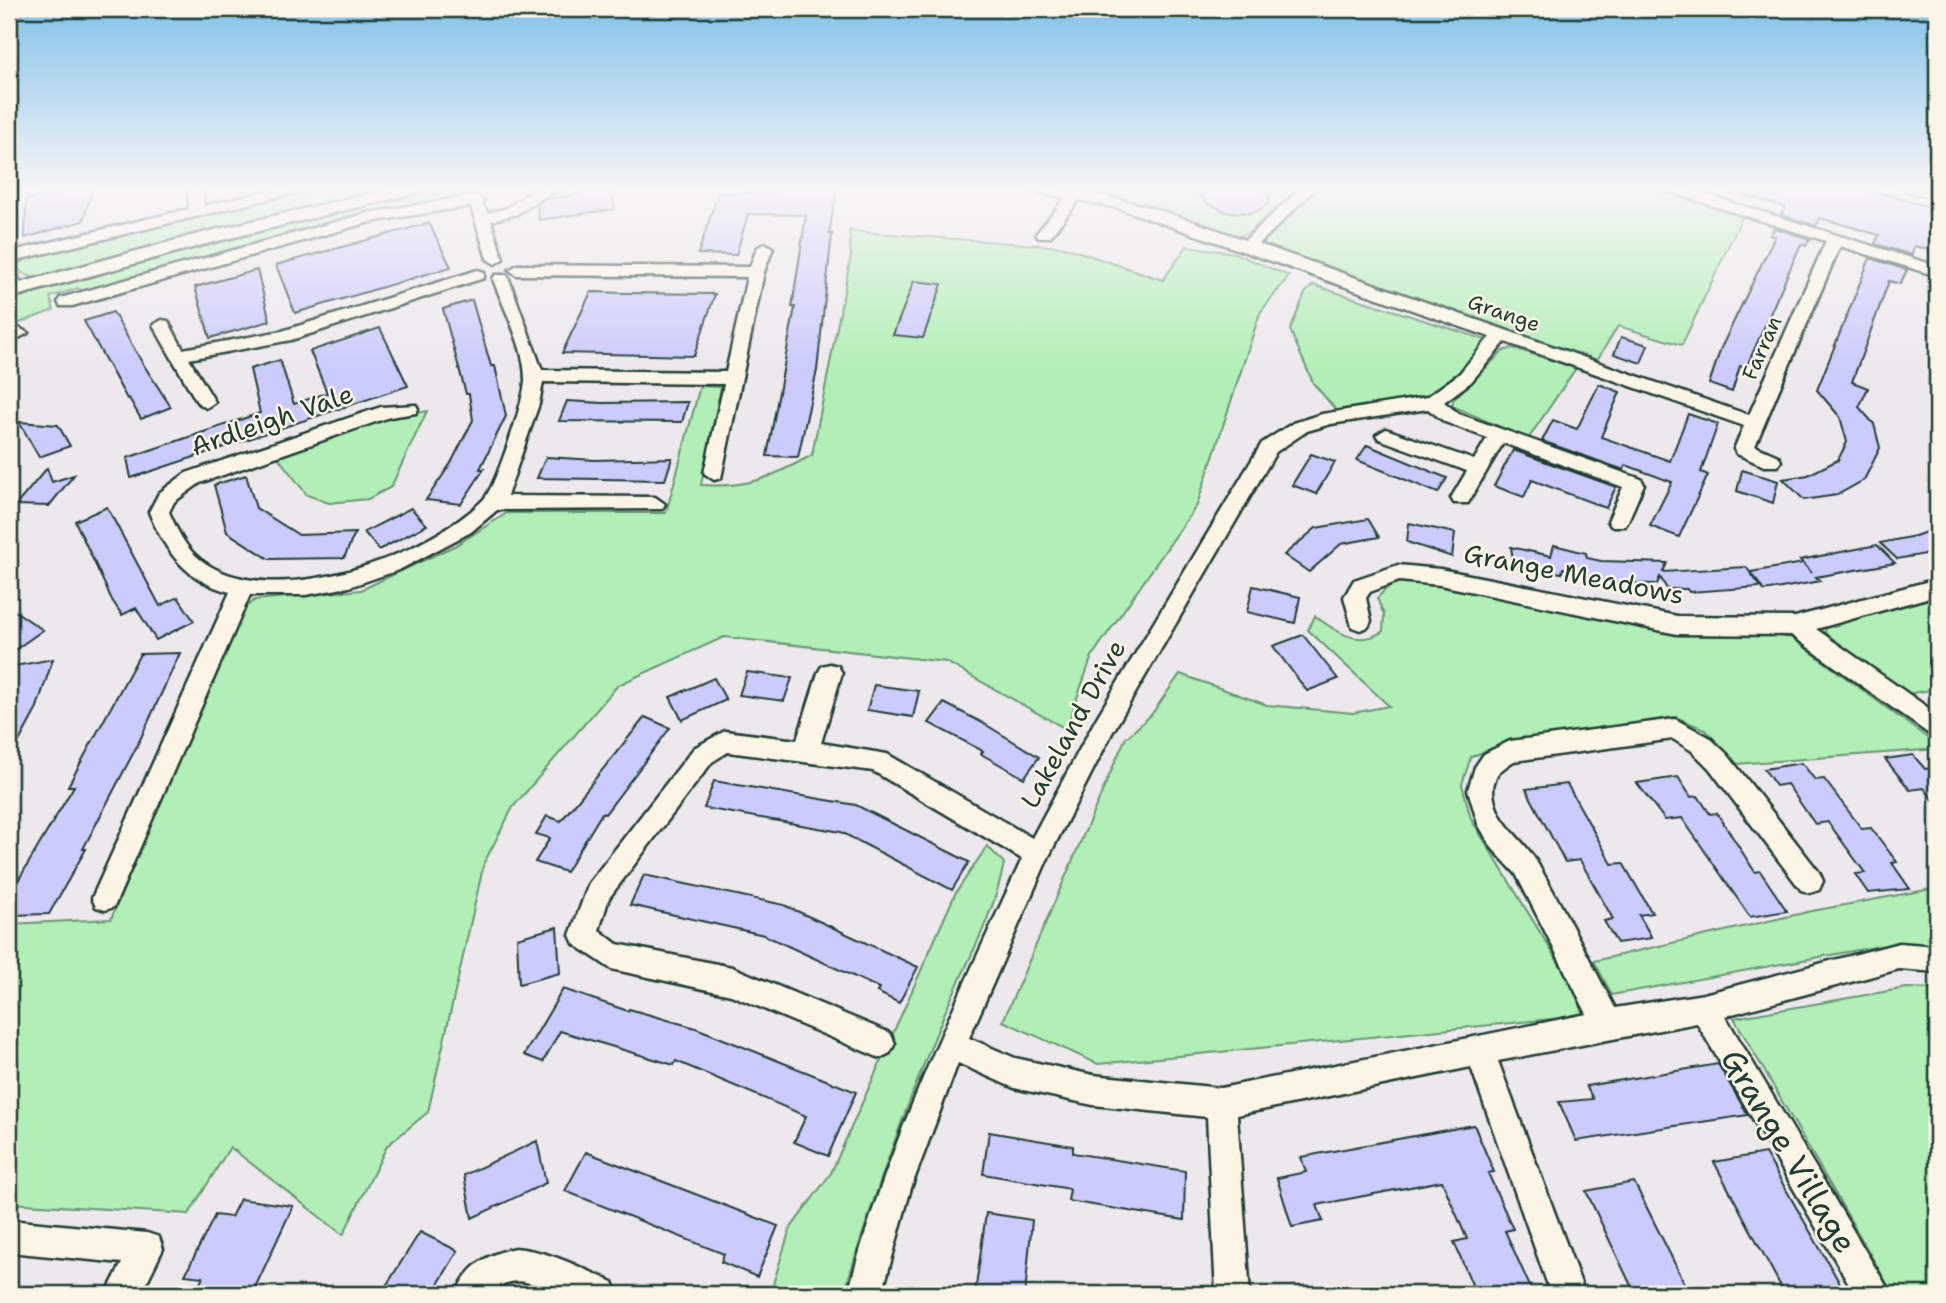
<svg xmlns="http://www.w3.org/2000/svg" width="1946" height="1303" font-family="'Shantell Sans',sans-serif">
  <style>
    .green { fill: #b1efb6; stroke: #689675; stroke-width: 2 }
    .building { fill: #cbcbfd; stroke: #1f3d34; stroke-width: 2 }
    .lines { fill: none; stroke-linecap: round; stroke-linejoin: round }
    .minor-casing { stroke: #1f3d34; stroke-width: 5 }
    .major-casing { stroke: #1f3d34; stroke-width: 5 }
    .minor { fill: #fcf5e5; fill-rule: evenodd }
    .major { fill: #fcf5e5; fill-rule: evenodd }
    .labels { text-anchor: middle; stroke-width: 5; stroke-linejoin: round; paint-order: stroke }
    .far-street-label { font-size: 21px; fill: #1f3d34; stroke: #fcf5e5 }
    .street-label { font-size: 26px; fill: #1f3d34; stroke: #fcf5e5 }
    .near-street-label { font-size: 32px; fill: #1f3d34; stroke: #fcf5e5 }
  </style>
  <rect width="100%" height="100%" fill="#ede8ec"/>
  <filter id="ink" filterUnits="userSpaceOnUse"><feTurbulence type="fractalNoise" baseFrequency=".0143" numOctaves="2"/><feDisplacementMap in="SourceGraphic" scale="14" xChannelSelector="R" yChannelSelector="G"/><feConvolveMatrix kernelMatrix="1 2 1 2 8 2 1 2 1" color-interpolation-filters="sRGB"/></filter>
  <g filter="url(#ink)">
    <g class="green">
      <polygon points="308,188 401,188 251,222 36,279 22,273 17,265 30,257"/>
      <polygon points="443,188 456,189 463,196 456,203 405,206 85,292 78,288 50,297 54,310 9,327 9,300 274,226"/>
      <polygon points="1063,188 1300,188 1248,233 1240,236 1107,195"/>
      <polygon points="1319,188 1659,188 1744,213 1682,345 1618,326 1597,360 1262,244"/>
      <path d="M 849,231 L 1064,247 L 1163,280 L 1187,246 L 1234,253 L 1289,276 L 1260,313 L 1197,505 L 1092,656 L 1066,729 L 946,662 L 724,637 L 618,685 L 513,807 L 484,863 L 428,1112 L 387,1146 L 343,1235 L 230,1147 L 189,1214 L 9,1203 L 9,924 L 111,919 L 241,611 L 255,600 L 361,590 L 456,545 L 507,513 L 666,513 L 700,386 L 721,387 L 701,485 C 750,488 770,478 812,455 L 851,256 Z"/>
      <polygon points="1313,285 1486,340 1478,362 1443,395 1340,415 1313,383 1290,330 1305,293"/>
      <polygon points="1513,348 1576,368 1528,439 1452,406 1453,400 1503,351"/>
      <polygon points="427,411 391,487 368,499 329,503 307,495 277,456 379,420"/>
      <path d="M 1411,580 L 1792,638 L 1937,745 L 1937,749 L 1736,764 L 1706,730 L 1676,717 L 1504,743 L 1471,757 L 1462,784 L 1471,819 L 1579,996 L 1582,1016 L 1098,1064 L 1003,1021 L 1125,739 L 1151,715 L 1180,674 L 1267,705 L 1353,713 L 1389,706 L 1308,630 L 1315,616 C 1336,632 1359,648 1383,631 L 1384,615 L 1377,598 L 1392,583 Z"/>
      <polygon points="1937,597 1937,689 1907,694 1825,635 1826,626"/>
      <path d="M 987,846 L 1004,863 C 994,917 964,967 943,1017 C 905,1109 872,1199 844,1294 L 770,1294 L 790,1229 L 831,1173 L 955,894 Z"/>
      <polygon points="1937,888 1937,948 1880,946 1612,995 1594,961 1812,911"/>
      <polygon points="1906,988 1937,989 1937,1294 1893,1294 1734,1018"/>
    </g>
    <g class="building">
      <polygon points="93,188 83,221 25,238 26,200 58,194 59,189"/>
      <polygon points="580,188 611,188 615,209 539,220 537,204 546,199 581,194"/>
      <polygon points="774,188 837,188 829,234 832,234 817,370 798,457 767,456 795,307 792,307 806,215 748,214 736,255 698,254 718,193 773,193"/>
      <polygon points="1194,188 1266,188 1270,202 1259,210 1249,213 1226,212 1207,203"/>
      <polygon points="1738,188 1862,188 1937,209 1937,252 1914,246 1912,255 1875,244 1879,235 1820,218 1816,226 1781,215 1785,207 1737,193"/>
      <polygon points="429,223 451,267 295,313 276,265"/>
      <polygon points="1774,228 1810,239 1806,246 1801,244 1746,368 1740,366 1732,392 1709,384 1721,348 1775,236 1770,235"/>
      <polygon points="1870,258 1907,270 1900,284 1889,281 1852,382 1868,388 1859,407 1874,424 1880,448 1864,480 1837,495 1804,500 1783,479 1808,475 1838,460 1847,442 1840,417 1817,390"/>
      <polygon points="257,270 270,321 210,338 195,287"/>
      <polygon points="914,281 942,284 923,338 893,335"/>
      <polygon points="591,292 626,293 715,294 694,356 562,353"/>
      <polygon points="472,300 491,366 495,366 506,416 480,469 484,469 461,504 426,500 451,463 473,420 469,394 466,394 443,309"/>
      <polygon points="113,312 143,364 171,407 141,419 129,398 127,399 84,321"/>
      <polygon points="380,328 408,386 131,478 127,458 260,413 250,369 280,360 294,404 327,393 310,351"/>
      <polygon points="1621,337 1648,345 1641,363 1614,354"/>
      <polygon points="1599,384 1620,392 1601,437 1670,461 1688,414 1718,424 1701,472 1708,475 1679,537 1650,526 1672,482 1626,465 1624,470 1542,441 1553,420 1577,429"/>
      <polygon points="567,401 602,403 688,402 682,422 559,421"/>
      <polygon points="19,422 58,425 70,446 39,457"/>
      <polygon points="1367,445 1447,478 1438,493 1357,460"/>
      <polygon points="1513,450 1616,487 1606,508 1532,480 1524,497 1494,486"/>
      <polygon points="1311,454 1335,462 1316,494 1292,485"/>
      <polygon points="546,457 595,460 672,458 665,480 537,478"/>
      <polygon points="47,468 52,482 74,475 49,506 16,505"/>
      <polygon points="1742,470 1778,481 1773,503 1737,491"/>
      <polygon points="246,475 256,508 299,535 355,533 344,558 269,559 227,532 214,485"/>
      <polygon points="107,507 160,606 178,597 194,621 156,640 136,608 122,615 112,600 75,521"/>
      <polygon points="411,508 427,525 379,550 364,532"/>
      <polygon points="1368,519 1379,537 1341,544 1309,572 1284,555 1316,528"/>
      <polygon points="1409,523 1455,533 1452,557 1407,542"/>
      <polygon points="1937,528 1937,552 1897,559 1880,543 1915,536"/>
      <polygon points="1554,545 1586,553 1587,558 1601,561 1667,563 1663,572 1746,567 1761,587 1689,592 1687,589 1667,589 1660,577 1657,584 1609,583 1563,568 1562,573 1514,566 1511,547 1551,556"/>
      <polygon points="1877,545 1895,563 1816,577 1820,581 1764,591 1751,572 1803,563 1812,573 1800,560"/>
      <polygon points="1253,586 1300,597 1295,623 1247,612"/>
      <polygon points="9,607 43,630 9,654"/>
      <polygon points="1303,635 1338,679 1307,691 1273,646"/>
      <polygon points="180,653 138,744 83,849 86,849 49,914 9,915 9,896 74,786 68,786 140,654"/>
      <polygon points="53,659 36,710 9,760 9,667"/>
      <polygon points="747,672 792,678 784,701 739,695"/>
      <polygon points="714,678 726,700 682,720 670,697"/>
      <polygon points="874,685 919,691 913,717 867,710"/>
      <polygon points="944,703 983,723 1039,757 1024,778 981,754 983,751 929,723"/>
      <polygon points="645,717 670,728 605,814 602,813 566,872 535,862 550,838 536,834 547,816 561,821"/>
      <polygon points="1913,755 1925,769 1932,768 1937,774 1937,805 1924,788 1910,790 1885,759"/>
      <polygon points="1802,763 1815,780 1824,779 1862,829 1871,828 1897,862 1892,863 1910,889 1868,893 1855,874 1865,873 1828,822 1815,824 1787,784 1776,786 1764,769"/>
      <polygon points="1678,777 1691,797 1698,796 1710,814 1717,813 1755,872 1760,871 1787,911 1750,917 1682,818 1665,820 1637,783"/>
      <polygon points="714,781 856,805 969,862 952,890 841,832 704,808"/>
      <polygon points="1567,784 1612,864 1623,863 1652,913 1639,915 1652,938 1617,943 1604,921 1613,919 1580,860 1565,862 1526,789"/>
      <polygon points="644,875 784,905 918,967 899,1003 877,992 879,988 764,935 630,905"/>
      <polygon points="557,927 560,973 519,984 517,938"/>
      <polygon points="563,989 628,1011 629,1009 696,1028 856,1092 828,1156 794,1142 806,1116 676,1061 674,1065 560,1031 543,1062 524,1055"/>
      <polygon points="1718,1064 1748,1115 1576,1141 1559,1102 1593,1099 1586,1086"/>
      <polygon points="1474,1125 1494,1172 1488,1173 1513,1229 1505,1231 1532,1291 1476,1294 1454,1242 1467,1239 1442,1181 1317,1205 1323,1221 1292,1227 1277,1178 1306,1172 1301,1157"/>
      <polygon points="989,1132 1073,1146 1073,1153 1185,1171 1184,1220 1068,1201 1070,1189 983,1174"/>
      <polygon points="537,1141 546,1183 472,1218 464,1175"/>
      <polygon points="586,1152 778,1226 757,1277 721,1262 724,1254 565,1191"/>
      <polygon points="1765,1153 1846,1294 1785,1294 1714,1162"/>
      <polygon points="1634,1182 1690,1294 1635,1294 1586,1191"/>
      <polygon points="240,1199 293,1206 252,1294 195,1294 203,1277 185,1275 215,1215 231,1217"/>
      <polygon points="986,1213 1032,1220 1025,1294 975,1294"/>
      <polygon points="420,1232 458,1251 432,1294 381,1294"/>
    </g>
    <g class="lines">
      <defs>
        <g id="minor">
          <polygon points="188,188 202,188 204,206 280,188 305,188 302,191 9,262 9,252 189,209"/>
          <polygon points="537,188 566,188 547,195 517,214 491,221 503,259 495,264 487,259 471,206 370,222 72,306 60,306 58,302 60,298 368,213 476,195 484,200 481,203 488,213 507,208"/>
          <path d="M 1030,188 C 1104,188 1176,215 1245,240 L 1301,188 L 1316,188 L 1259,244 L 1749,415 L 1826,241 L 1666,191 L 1664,188 L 1685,188 L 1937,266 L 1937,276 L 1840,246 L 1755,446 L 1778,456 L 1781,461 L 1778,466 L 1764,466 L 1737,454 L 1734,449 L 1744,426 L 1505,342 L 1471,382 L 1444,402 L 1459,414 L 1641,479 L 1644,484 L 1628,521 L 1625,526 L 1611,526 L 1608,521 L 1623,487 L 1503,443 L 1468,503 L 1454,503 L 1451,498 L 1467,471 L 1379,439 L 1376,435 L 1386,429 L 1474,460 L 1487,438 L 1445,422 L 1428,409 L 1331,424 L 1307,431 L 1276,452 L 1112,733 L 1047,860 L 969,1038 L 1015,1058 L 1093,1075 L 1221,1088 L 1587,1014 L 1516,874 L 1492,848 L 1478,824 L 1468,790 L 1475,767 L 1484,754 L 1510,741 L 1675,719 L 1709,737 L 1727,754 L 1819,872 L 1823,881 L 1819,890 L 1810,893 L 1801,890 L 1709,768 L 1692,751 L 1673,739 L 1514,761 C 1503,768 1494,774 1493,789 C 1493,822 1522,836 1536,861 C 1564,909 1589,959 1615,1008 L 1704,994 L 1899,943 L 1937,946 L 1937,972 L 1899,969 L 1725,1016 L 1891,1294 L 1855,1294 L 1697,1023 L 1498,1061 L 1585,1294 L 1551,1294 L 1471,1067 L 1237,1115 L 1250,1294 L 1216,1294 L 1207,1117 L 1093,1105 L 1014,1088 L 958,1063 L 911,1188 L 882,1294 L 848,1294 C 888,1141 956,1002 1022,859 L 873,771 L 728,752 L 712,762 L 609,898 L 599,930 L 617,944 L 732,967 L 890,1033 L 895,1043 L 890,1053 L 880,1058 L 731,995 L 611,969 L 574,944 L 570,935 L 589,883 L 694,748 L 725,731 L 797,740 L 818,673 L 822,666 L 830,664 L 838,666 L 842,673 L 821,743 L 887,754 L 1032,838 L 1096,719 L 1262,443 L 1293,423 L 1322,414 L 1427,397 L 1459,374 L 1490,337 L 1118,208 L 1079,200 L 1050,237 L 1038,237 L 1036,234 L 1065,198 L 1032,191 Z"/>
          <polygon points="1904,188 1937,190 1937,199 1907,191"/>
          <path d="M 765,243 L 773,248 L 764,272 L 721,478 L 714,480 L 704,473 L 724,384 L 543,382 L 539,404 L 507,496 L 655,497 L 665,504 L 662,509 L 497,510 L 471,532 L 399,570 L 349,587 L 306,595 L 250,595 L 114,907 L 105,910 L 96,907 L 92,898 L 230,592 C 186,581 165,551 149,512 L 159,493 L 186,473 L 381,407 L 416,405 L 418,409 L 416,413 L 390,417 L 200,483 L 174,502 L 169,512 C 177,530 185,548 201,560 C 271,614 429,556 484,499 C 496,486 525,398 525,380 C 525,346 504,310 493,279 L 495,275 L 507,275 L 509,279 L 542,370 L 726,372 L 747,277 L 517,275 L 509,270 L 517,265 L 750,267 L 757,248 Z"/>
          <polygon points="9,269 17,274 23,290 21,294 9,293"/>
          <polygon points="478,270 484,272 484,278 291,340 189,359 215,402 206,408 197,402 153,325 162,320 168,321 183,349 282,331"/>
          <polygon points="19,328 28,333 9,343 9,331"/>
          <polygon points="1398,565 1440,569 1677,616 1795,617 1937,579 1937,595 1816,629 1937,714 1937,737 1929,734 1791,635 1677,634 1440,585 1399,581 1370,592 1366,598 1371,621 1368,627 1360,630 1352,627 1344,597 1354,580"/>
          <polygon points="9,1220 147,1233 159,1237 163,1249 141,1294 106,1294 122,1263 9,1252"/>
          <path d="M 515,1248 C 550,1251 581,1268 613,1282 L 618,1294 C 601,1294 579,1298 563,1294 C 540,1287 511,1269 493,1294 L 456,1294 C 467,1266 487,1254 515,1248 Z"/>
        </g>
        <polygon id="major" points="392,188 423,188 421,192 214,242 9,298 9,286 202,233"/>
      </defs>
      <use href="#minor" class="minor-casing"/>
      <use href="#major" class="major-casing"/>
      <use href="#minor" class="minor"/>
      <use href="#major" class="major"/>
    </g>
  </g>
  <linearGradient id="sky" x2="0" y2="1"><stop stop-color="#83c2ea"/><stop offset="0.51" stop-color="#f7f5f6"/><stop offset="1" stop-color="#f7f5f6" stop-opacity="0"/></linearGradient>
  <rect width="1946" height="370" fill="url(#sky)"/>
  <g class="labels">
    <g class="far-street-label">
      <text transform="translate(1504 313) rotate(19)" y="7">Grange</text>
      <text transform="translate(1762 348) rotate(-66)" y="7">Farran</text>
    </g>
    <g class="street-label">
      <text transform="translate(272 420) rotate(-19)" y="9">Ardleigh Vale</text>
      <text transform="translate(1574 574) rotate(11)" y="9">Grange Meadows</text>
      <text transform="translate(1073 724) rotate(-61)" y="9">Lakeland Drive</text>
    </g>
    <g class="near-street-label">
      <text transform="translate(1789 1151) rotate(59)" y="11">Grange Village</text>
    </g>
  </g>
  <rect width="1946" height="1303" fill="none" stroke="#fcf5e5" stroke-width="35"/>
  <rect x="18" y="18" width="1911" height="1268" fill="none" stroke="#1f3d34" stroke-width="2.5" filter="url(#ink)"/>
</svg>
